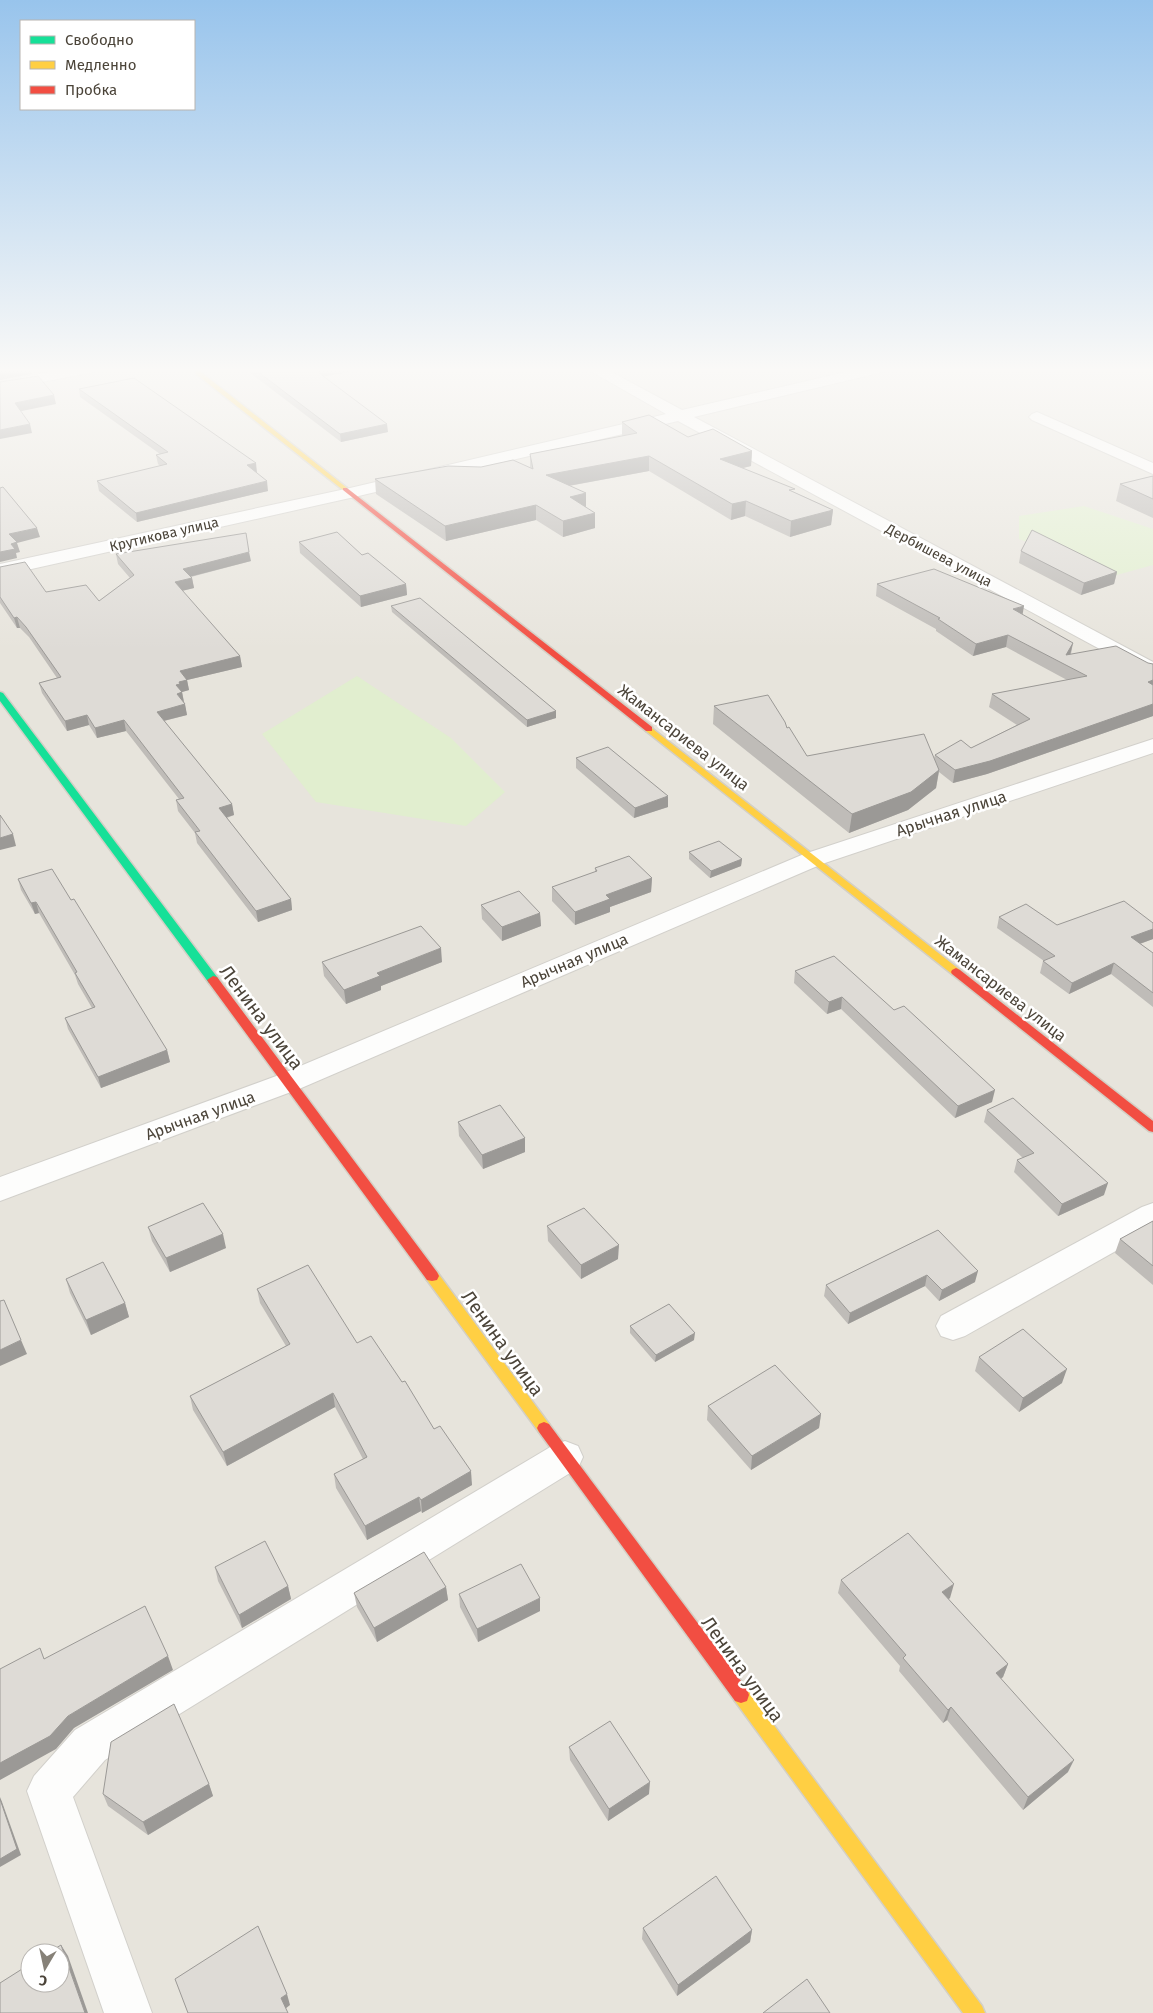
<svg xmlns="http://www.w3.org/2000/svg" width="1153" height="2013" font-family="'Fira Sans',sans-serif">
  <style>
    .residential { fill: #e7e4dc; fill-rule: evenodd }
    .green { fill: #e1eecf }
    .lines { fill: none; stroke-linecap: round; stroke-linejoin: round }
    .street-casing { stroke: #d2d0cb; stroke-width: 2 }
    .fast-casing { stroke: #d3cfc5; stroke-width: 3 }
    .slow-casing { stroke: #d3cfc5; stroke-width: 3 }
    .jam-casing { stroke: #d3cfc5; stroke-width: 3 }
    .street { fill: #fdfdfc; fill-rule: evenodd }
    .fast { fill: #16e098; fill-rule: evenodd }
    .slow { fill: #ffcf43; fill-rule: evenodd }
    .jam { fill: #f24e42; fill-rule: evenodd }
    .wall { fill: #bfbcb8 }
    .shaded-wall { fill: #9b9996 }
    .building { fill: #dedbd6; stroke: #9b9996 }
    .labels { text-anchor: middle; stroke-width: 5; stroke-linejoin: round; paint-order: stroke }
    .far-street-label { font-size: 14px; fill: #4b4439; stroke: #fff }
    .street-label { font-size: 16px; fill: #4b4439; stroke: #fff }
    .near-street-label { font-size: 19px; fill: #4b4439; stroke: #fff }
  </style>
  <rect width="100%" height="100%" fill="#f4f2ee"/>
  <path class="residential" d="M 0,368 L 1153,368 L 1153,2013 L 0,2013 ZM 30,1953 L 60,1953 L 60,1983 L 30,1983 Z"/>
  <g class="green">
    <polygon points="1084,506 1153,529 1153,565 1113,576 1019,539 1019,516"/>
    <polygon points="357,676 451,738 505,792 466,826 316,802 262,734"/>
  </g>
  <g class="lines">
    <defs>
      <g id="street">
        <polygon points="69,368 101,368 94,372 0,390 0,382"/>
        <polygon points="585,368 604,368 682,410 863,368 890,368 883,372 694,417 1153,662 1153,676 1146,674 678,421 350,498 0,576 0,564 350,488 666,414"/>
        <polygon points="1037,412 1153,463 1153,474 1032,420 1029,417 1032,414"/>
        <polygon points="1153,739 1153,753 822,864 299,1089 0,1201 0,1177 279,1075 804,854"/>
        <polygon points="1153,1203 1153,1230 965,1336 953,1340 941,1336 936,1326 941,1316 1142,1207"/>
        <polygon points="565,1441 578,1446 583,1457 578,1468 105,1760 73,1797 152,2013 104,2013 27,1791 34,1776 75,1730 552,1446"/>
      </g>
      <polygon id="fast" points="0,692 3,693 217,977 219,980 217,983 209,983 0,701"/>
      <g id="slow">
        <polygon points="194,368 200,368 201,372 347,488 347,490 343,490 196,374"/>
        <polygon points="649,726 960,970 961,972 960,974 952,974 646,731 646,727"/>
        <polygon points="432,1271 437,1272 549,1424 551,1428 549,1432 544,1434 539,1432 427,1280 425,1276 427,1272"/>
        <polygon points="741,1687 747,1689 982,2006 985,2013 963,2013 735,1701 733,1695 735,1689"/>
      </g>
      <g id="jam">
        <polygon points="343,488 347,488 652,727 652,731 646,731 343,490"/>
        <polygon points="956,968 960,970 1153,1121 1153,1132 1149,1131 952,974 951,972 952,970"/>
        <polygon points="213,976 217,977 437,1272 439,1276 437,1280 432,1281 427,1280 209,983 207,980"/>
        <polygon points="544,1422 549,1424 747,1689 749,1695 747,1701 741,1703 735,1701 539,1432 537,1428 539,1424"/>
      </g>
    </defs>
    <use href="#street" class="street-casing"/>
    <use href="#fast" class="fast-casing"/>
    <use href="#slow" class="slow-casing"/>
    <use href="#jam" class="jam-casing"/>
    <use href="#street" class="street"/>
    <use href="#fast" class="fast"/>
    <use href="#slow" class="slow"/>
    <use href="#jam" class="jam"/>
  </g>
  <g class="wall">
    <polygon points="244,368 370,368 324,376 388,432 341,442"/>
    <polygon points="79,389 256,463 256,473 268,491 137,522 99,491 97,481 160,466 158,464 156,455 160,454 80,397"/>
    <polygon points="622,422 752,451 751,466 742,468 833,510 831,525 790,537 745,516 731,520 649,471 569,486 586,493 586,507 595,528 563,537 536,520 446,541 376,494 375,479 481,467 530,467 530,454 622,436"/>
    <polygon points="1153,476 1153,518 1116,501 1120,484"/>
    <polygon points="299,542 362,555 406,584 407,595 361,607 300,553"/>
    <polygon points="1021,551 1117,572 1114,584 1081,595 1019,563"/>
    <polygon points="116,554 251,561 191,577 192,578 194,588 182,591 240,656 242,667 187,680 189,690 182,692 187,715 164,721 232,804 234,815 227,818 291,899 292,910 258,922 197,843 195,833 178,811 176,800 179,799 126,731 97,738 89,725 67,731 42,693 39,683 57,678 29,637 20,628 17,628 0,603 0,567 46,592 99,601 130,578 118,564"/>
    <polygon points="877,584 1022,615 1073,643 1071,654 1153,664 1153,716 987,774 953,783 939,772 936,788 908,810 849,833 713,724 714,706 787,728 807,756 934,758 935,755 971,748 1017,725 989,707 992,694 1067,680 1006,647 973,656 936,631 936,629 876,596"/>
    <polygon points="391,606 556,711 556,718 527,727 392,612"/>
    <polygon points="576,758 668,807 634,818 576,768"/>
    <polygon points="689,852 742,859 741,866 710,878 689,859"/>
    <polygon points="595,868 652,878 651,892 610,907 610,912 575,925 552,901 552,887 595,872"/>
    <polygon points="18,879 167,1050 170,1062 101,1088 68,1029 65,1018 92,1008 78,984 75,975 39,913 35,914 21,890"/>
    <polygon points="481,905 540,913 541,926 502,941 482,919"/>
    <polygon points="999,917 1057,925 1153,923 1153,939 1140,944 1153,953 1153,1007 1111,974 1069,994 1040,973 1043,961 1044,961 997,928"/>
    <polygon points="834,956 992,1102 955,1118 841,1009 827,1014 794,983 795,971"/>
    <polygon points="322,962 442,962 381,986 381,990 346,1004 324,976"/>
    <polygon points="987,1110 1104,1195 1058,1216 1014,1172 1017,1160 1023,1158 984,1122"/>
    <polygon points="458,1122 525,1138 525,1152 483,1169 459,1136"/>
    <polygon points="1153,1221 1153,1285 1115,1253 1120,1239"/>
    <polygon points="547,1226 618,1259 581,1279 548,1241"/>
    <polygon points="148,1227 226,1248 170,1272 152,1241"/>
    <polygon points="938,1230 975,1282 939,1301 925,1286 848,1324 824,1296 826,1285"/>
    <polygon points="66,1279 125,1303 129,1317 91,1335 70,1293"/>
    <polygon points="257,1289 357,1343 402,1382 472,1485 422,1513 421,1511 367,1540 336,1488 334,1474 363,1459 335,1407 227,1466 193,1410 190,1396 286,1346 260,1303"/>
    <polygon points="630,1326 694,1340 655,1362 630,1333"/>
    <polygon points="979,1357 1062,1383 1019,1412 975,1371"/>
    <polygon points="708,1406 821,1414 819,1428 751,1470 707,1420"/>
    <polygon points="215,1567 288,1586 291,1599 242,1628 218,1581"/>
    <polygon points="841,1580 950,1598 948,1599 1008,1664 1003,1677 1001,1679 1068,1772 1023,1810 947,1720 943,1723 899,1671 900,1666 838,1593"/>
    <polygon points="446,1587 448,1600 377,1642 357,1607 354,1593"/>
    <polygon points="459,1594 540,1611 478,1642 460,1607"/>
    <polygon points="569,1747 649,1794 608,1821 570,1760"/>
    <polygon points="209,1784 213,1796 148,1835 108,1806 103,1794"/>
    <polygon points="643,1928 752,1930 750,1942 677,1996 642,1939"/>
  </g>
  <g class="shaded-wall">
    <polygon points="15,368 30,368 32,374 0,380 0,371"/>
    <polygon points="324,368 370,368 316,378 315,370"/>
    <polygon points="54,395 56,404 17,412 15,403"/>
    <polygon points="30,424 32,433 0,439 0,430"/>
    <polygon points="387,424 388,432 341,442 340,434"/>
    <polygon points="752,451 751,466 719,474 720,459"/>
    <polygon points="649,456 649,471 546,490 546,475"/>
    <polygon points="256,463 257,473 248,475 247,465"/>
    <polygon points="267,481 268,491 137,522 136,513"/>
    <polygon points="586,493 586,509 570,497"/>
    <polygon points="746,501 745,516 731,520 732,504"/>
    <polygon points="536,505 536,520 446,541 445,526"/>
    <polygon points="833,510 831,525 790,537 791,521"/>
    <polygon points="595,513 595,528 563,537 563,521"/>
    <polygon points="37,528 40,537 17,543 20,552 16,553 17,558 0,562 0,552 9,534"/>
    <polygon points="249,552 251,561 185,578 183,569"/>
    <polygon points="1117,572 1114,584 1081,595 1084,583"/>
    <polygon points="192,578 194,588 177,592 175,582"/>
    <polygon points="406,584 407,595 361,607 360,596"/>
    <polygon points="1024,606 1022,618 1013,609"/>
    <polygon points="17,617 20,628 17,628 14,618"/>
    <polygon points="1008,635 1006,647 973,656 976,644"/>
    <polygon points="1073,643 1070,655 1066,655"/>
    <polygon points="240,656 242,667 187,680 189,690 182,692 184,703 177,694 176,685 180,671"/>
    <polygon points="1153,680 1153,691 1148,682"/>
    <polygon points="185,704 187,715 159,722 157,712"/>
    <polygon points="1153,704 1153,716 987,774 953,783 955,770"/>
    <polygon points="556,711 556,718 527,727 527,720"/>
    <polygon points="87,715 89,725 67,731 65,721"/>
    <polygon points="124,720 126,731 97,738 95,728"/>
    <polygon points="939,770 936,788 908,810 849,833 852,814"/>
    <polygon points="668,796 668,807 634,818 635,808"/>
    <polygon points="232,804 234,815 221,819 219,808"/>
    <polygon points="13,834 16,846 0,850 0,838"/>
    <polygon points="742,859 741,866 710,878 711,871"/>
    <polygon points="652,878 651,892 610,907 610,912 575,925 575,912 606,895"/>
    <polygon points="291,899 292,910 258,922 256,911"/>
    <polygon points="36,902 39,913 35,914 31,903"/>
    <polygon points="540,913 541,926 502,941 502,927"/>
    <polygon points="1153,929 1153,939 1128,948 1131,937"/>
    <polygon points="441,948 442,962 381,986 381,990 346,1004 344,990 377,973"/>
    <polygon points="1114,963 1111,974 1069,994 1072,983"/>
    <polygon points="842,997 841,1009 827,1014 829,1002"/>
    <polygon points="167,1050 170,1062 101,1088 98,1077"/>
    <polygon points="995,1090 992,1102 955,1118 958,1106"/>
    <polygon points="525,1138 525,1152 483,1169 482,1155"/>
    <polygon points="1108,1183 1104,1195 1058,1216 1062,1204"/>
    <polygon points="223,1234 226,1248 170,1272 166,1258"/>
    <polygon points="619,1245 618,1259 581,1279 581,1265"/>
    <polygon points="978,1271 975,1282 939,1301 942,1290"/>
    <polygon points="927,1275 925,1286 848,1324 850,1313"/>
    <polygon points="125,1303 129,1317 91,1335 86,1320"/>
    <polygon points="695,1333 694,1340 655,1362 656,1355"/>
    <polygon points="21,1340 27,1354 0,1366 0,1350"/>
    <polygon points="1067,1369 1062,1383 1019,1412 1023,1398"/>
    <polygon points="333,1393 335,1407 227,1466 223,1452"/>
    <polygon points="821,1414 819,1428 751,1470 752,1456"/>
    <polygon points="471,1471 472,1485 422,1513 421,1500"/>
    <polygon points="419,1497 421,1511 367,1540 365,1526"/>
    <polygon points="954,1584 950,1598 938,1606 942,1592"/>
    <polygon points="288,1586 291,1599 242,1628 239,1615"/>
    <polygon points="446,1587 448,1600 377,1642 374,1628"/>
    <polygon points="540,1598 540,1611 478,1642 477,1629"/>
    <polygon points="168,1656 173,1670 74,1728 56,1749 0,1780 0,1763 68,1716"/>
    <polygon points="1008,1664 1003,1677 991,1686 996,1673"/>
    <polygon points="951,1707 947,1720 943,1723 948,1710"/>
    <polygon points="1074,1760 1068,1772 1023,1810 1028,1797"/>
    <polygon points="650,1782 649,1794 608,1821 609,1809"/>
    <polygon points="209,1784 213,1796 148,1835 143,1822"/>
    <polygon points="0,1797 2,1802 21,1855 0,1867"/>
    <polygon points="752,1930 750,1942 677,1996 678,1985"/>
    <polygon points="61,1945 68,1956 88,2013 85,2013"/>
    <polygon points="287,1994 290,2005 285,2009 281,1998"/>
  </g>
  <g class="building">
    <polygon points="0,368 15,368 0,371"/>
    <polygon points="253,368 324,368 315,370 387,424 340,434"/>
    <polygon points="38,376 54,395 15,403 30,424 0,430 0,382"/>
    <polygon points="134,378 256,463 247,465 267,481 136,513 97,481 167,464 156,455 168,452 79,389"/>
    <polygon points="649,415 688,437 713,429 752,451 720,459 795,489 789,490 833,510 791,521 746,501 732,504 649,456 546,475 586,493 570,497 595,513 563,521 536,505 445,526 375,479 448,466 481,467 513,460 533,469 530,454 637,433 622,422"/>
    <polygon points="1153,476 1153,499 1120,484"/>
    <polygon points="3,487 37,528 9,534 17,542 11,544 15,549 0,552 0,488"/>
    <polygon points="1032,530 1117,572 1084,583 1021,551"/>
    <polygon points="337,532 362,555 368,553 406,584 360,596 299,542"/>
    <polygon points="246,533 249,552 183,569 192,578 175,582 240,656 180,671 187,680 179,682 180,684 176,685 182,692 177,694 185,704 157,712 232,804 219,808 291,899 256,911 195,832 200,831 176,800 184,798 124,720 95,728 87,715 65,721 39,683 61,677 26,627 17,617 14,618 0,597 0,567 25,562 46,592 86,585 99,601 134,575 116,554"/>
    <polygon points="934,569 1024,606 1013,609 1073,643 1066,655 1116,646 1148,663 1153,664 1153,680 1148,682 1153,685 1153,704 990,761 955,770 935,755 961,740 971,748 1030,719 992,694 1087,676 1008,635 976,644 938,619 940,618 877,584"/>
    <polygon points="420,598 556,711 527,720 391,606"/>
    <polygon points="768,695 785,722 787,728 789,727 807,756 924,734 939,770 911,792 852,814 714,706"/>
    <polygon points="608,747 668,796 635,808 576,758"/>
    <polygon points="0,815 13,834 0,838"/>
    <polygon points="719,841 742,859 711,871 689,852"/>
    <polygon points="629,856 652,878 606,895 610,899 575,912 552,887 597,871 595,868"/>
    <polygon points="52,869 71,900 74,899 167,1050 98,1077 65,1018 95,1007 75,973 77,972 36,902 31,903 18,879"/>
    <polygon points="519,891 540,913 502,927 481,905"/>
    <polygon points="1124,901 1153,923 1153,929 1131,937 1153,953 1153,993 1114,963 1072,983 1043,961 1055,956 999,917 1026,904 1057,925"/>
    <polygon points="421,926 441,948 377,973 380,976 344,990 322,962"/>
    <polygon points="834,956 894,1010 904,1006 995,1090 958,1106 842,997 829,1002 795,971"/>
    <polygon points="1013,1098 1108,1183 1062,1204 1017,1160 1034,1153 987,1110"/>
    <polygon points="500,1105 525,1138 482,1155 458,1122"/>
    <polygon points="203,1203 223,1234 166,1258 148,1227"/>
    <polygon points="584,1208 619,1245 581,1265 547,1226"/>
    <polygon points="1153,1221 1153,1266 1120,1239"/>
    <polygon points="938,1230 978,1271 942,1290 927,1275 850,1313 826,1285"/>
    <polygon points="103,1262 125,1303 86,1320 66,1279"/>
    <polygon points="308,1265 357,1343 371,1336 402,1382 405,1381 434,1429 440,1426 471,1471 421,1500 419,1497 365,1526 334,1474 367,1457 333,1393 223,1452 190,1396 290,1344 257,1289"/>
    <polygon points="4,1300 21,1340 0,1350 0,1301"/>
    <polygon points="669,1304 695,1333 656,1355 630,1326"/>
    <polygon points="1023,1329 1067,1369 1023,1398 979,1357"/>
    <polygon points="775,1365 821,1414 752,1456 708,1406"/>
    <polygon points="908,1533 954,1584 942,1592 1008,1664 996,1673 1074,1760 1028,1797 951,1707 948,1710 903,1658 906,1655 841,1580"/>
    <polygon points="265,1541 288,1586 239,1615 215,1567"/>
    <polygon points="424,1552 446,1587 374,1628 354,1593"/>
    <polygon points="521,1564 540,1598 477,1629 459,1594"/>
    <polygon points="145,1606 168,1656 68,1716 50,1736 0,1763 0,1669 40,1648 44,1659"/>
    <polygon points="174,1704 209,1784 143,1822 103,1794 111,1742"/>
    <polygon points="610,1721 650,1782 609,1809 569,1747"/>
    <polygon points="0,1799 17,1849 0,1859"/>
    <polygon points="716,1876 752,1930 678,1985 643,1928"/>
    <polygon points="258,1926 287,1994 281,1998 288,2013 188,2013 175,1979"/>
    <polygon points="61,1945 85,2013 0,2013 0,1983 30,1964 30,1983 60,1983 60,1953 48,1953"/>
    <polygon points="807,1979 830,2013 763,2013"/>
  </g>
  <linearGradient id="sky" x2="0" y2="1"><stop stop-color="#98c4ec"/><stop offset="0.57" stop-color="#faf9f7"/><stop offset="1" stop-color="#faf9f7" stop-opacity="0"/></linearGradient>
  <rect width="1153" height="650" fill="url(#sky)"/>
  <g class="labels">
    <g class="far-street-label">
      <text transform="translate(164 534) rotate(-13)" y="5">Крутикова улица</text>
      <text transform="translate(939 555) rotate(28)" y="5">Дербишева улица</text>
    </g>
    <g class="street-label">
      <text transform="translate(684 737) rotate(38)" y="6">Жамансариева улица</text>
      <text transform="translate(951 813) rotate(-18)" y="6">Арычная улица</text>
      <text transform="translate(574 960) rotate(-23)" y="6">Арычная улица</text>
      <text transform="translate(1001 988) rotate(38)" y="6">Жамансариева улица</text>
      <text transform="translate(200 1115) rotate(-20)" y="6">Арычная улица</text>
    </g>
    <g class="near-street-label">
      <text transform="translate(262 1017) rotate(53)" y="7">Ленина улица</text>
      <text transform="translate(503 1343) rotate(54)" y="7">Ленина улица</text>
      <text transform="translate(743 1669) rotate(54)" y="7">Ленина улица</text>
    </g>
  </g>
  <rect x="20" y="20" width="175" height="90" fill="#ffffff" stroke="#b7b4b0"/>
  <rect x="30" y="36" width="25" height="8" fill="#16e098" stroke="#b7b4b0"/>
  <text x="65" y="45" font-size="15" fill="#4b4439">Свободно</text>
  <rect x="30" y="61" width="25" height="8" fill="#ffcf43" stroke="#b7b4b0"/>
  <text x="65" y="70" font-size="15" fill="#4b4439">Медленно</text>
  <rect x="30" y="86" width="25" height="8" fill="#f24e42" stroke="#b7b4b0"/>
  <text x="65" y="95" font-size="15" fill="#4b4439">Пробка</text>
  <g transform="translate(45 1968) rotate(189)"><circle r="24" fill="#ffffff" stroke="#b7b4b0"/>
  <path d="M0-4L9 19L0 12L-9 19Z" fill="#868178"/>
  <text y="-8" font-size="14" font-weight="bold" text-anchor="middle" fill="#4b4439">С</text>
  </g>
</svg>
